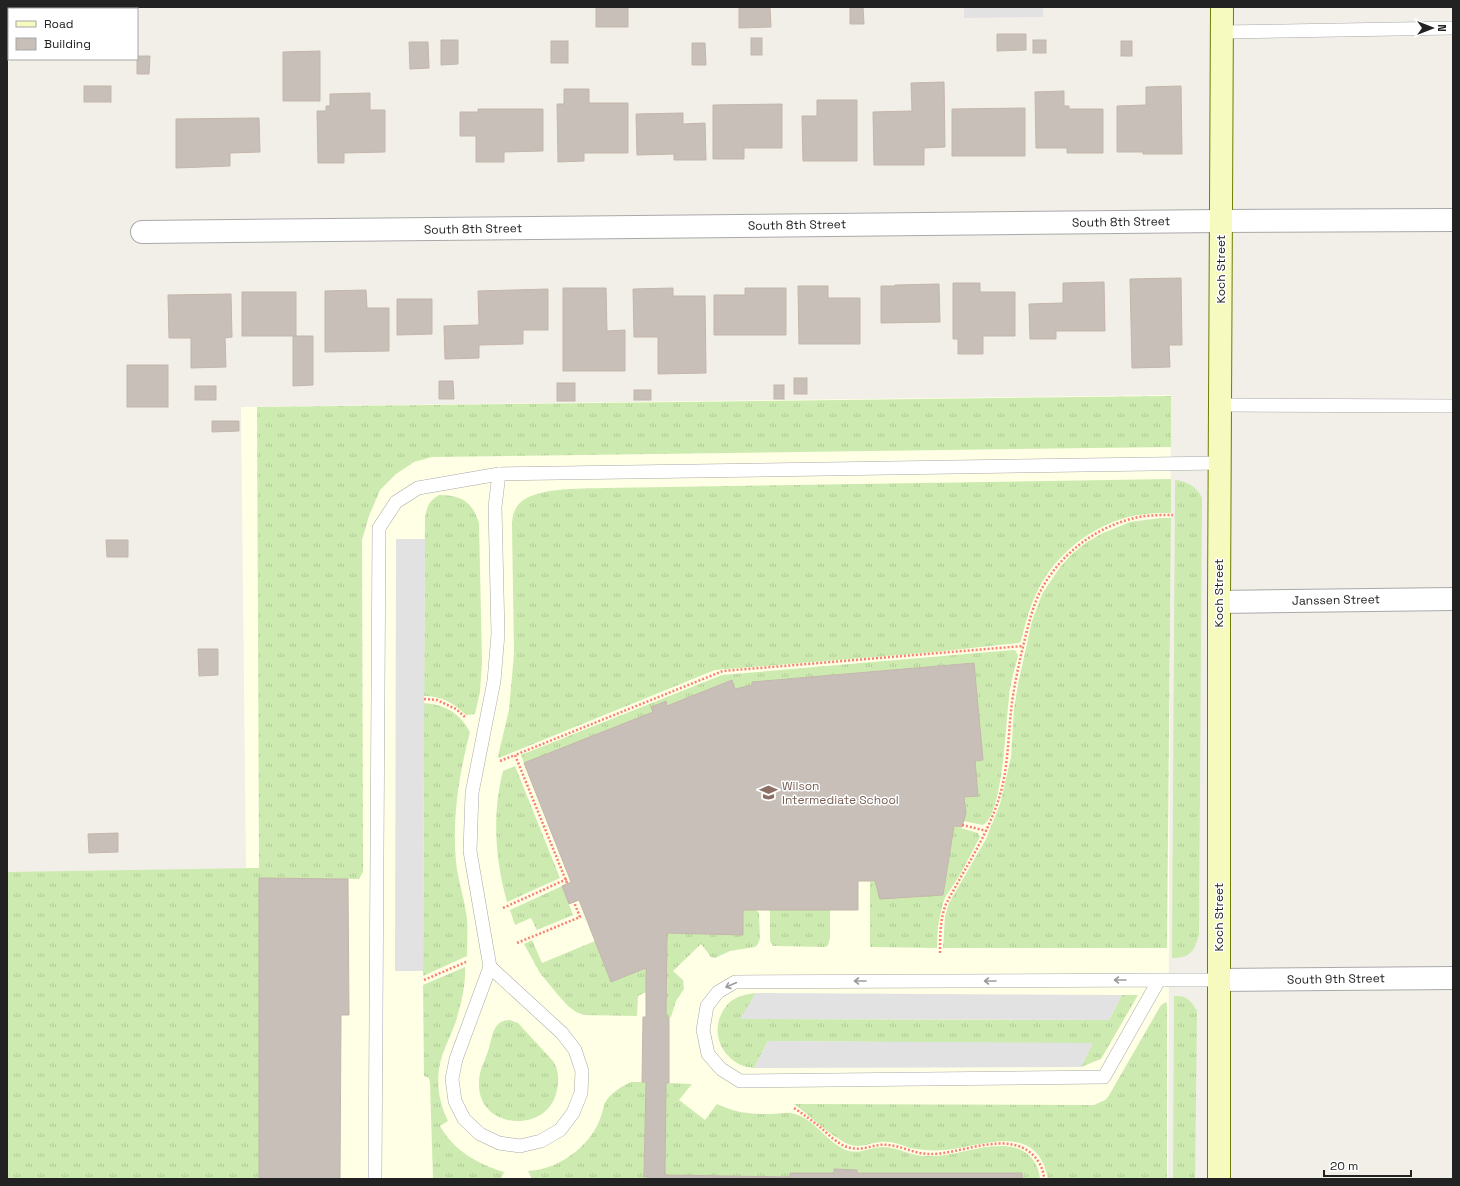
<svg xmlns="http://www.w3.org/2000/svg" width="1460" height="1186" font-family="'Space Grotesk',sans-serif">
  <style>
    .education { fill: #ffffe5 }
    .grass { fill: url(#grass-tufts) }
    .parking { fill: #e2e2e2 }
    .building { fill: #c7bfb8; stroke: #c4b6ab }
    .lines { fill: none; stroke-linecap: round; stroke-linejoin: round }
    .lane-casing { stroke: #a9a9a9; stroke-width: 14 }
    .street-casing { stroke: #a9a9a9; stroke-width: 24 }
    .secondary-casing { stroke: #707d05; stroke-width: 24 }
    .path { stroke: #fa8072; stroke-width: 2.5; stroke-dasharray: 2 2; stroke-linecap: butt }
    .lane { stroke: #fff; stroke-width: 13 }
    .street { stroke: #fff; stroke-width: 22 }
    .secondary { stroke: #f7fabf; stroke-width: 22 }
    .oneway { stroke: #9c9c9c }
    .labels { text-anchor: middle; stroke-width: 3; stroke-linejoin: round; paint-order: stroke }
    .street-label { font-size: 12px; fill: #222; stroke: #fff }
    .education-label { font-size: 12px; fill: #785e54; stroke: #fff; text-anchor: start }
  </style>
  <defs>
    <pattern id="grass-tufts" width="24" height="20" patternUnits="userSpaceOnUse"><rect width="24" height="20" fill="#cdebb0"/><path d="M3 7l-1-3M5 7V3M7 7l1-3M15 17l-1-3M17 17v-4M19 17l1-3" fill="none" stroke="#b0c997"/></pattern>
  </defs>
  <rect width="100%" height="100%" fill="#f2efe9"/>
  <polygon class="education" points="1171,395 1168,1179 247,1179 246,868 241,407"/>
  <g class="grass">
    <polygon points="1171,396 1171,447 432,457 414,462 396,474 380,490 369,516 362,540 363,872 359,879 260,878 259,1179 7,1179 7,872 259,868 257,407"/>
    <path d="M 1171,479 L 1171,513 C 1163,513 1154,513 1146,514 C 1099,519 1056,551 1036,594 C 1029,609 1025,625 1021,641 L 1019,643 L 935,652 L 715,670 L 499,758 L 498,756 L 509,710 L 514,654 L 512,525 C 512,519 513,513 516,508 C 528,486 583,489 604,488 Z"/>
    <path d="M 1175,480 C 1187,481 1197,487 1202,498 L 1199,935 C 1194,951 1191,958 1172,958 Z"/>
    <path d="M 439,495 C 461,495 472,501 479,523 L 482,661 L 480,692 L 475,714 L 466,715 C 454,703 441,696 424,696 L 425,517 C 428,505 428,502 439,495 Z"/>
    <polygon points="1160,518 1171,518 1167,948 943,948 945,916 949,903 986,839 1000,804 1011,757 1014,709 1018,684 1032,621 1042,594 1060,567 1072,554 1087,542 1103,533 1130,522"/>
    <path d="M 1013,650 L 1016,651 L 1018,656 C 1015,667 1012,678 1010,689 C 1006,714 1004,814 983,825 L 963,821 L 966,813 L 964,797 L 977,796 L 975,761 L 983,760 L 974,663 L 752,682 L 752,685 L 735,689 L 731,680 L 667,706 L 665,701 L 651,707 L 653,712 L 524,763 L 521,755 L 722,675 Z"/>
    <path d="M 424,703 C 445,705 459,712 470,732 C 459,774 452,818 456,862 C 458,881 465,900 467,919 C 468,931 467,944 467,956 L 423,976 Z"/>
    <path d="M 515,766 L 560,878 L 507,902 C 495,860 492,813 503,771 Z"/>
    <polygon points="954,826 978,833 980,837 960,875 946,896 943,903 938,926 937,948 870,947 870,881 943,895"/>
    <polygon points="562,886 573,915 537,930 531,918 515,925 510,910"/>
    <polygon points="743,910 756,910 759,913 760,938 758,944 755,947 730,951 715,958 711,957 701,944 673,971 683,980 684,989 676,1001 671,1017 666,1017 667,933 743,935"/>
    <polygon points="770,910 830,910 830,938 828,945 826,947 773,946 770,941"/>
    <polygon points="532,940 542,963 595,941 611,982 646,968 646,992 638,996 637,1016 584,1015 576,1012 568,1006 558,995 540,973 524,944"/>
    <path d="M 465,967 C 466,985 461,1004 456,1021 C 452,1033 446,1044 442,1056 C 435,1077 438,1101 448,1121 L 440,1126 C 454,1151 478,1164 504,1172 L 501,1179 L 433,1179 L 430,1083 L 429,1078 L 424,1076 L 423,985 Z"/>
    <path d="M 756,993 L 741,1019 L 1109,1020 L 1122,995 L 1138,995 L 1101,1059 L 1081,1067 L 1092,1044 L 768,1041 L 754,1068 C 749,1067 743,1067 739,1064 C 715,1052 710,1021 730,1002 C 737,996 747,994 756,993 Z"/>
    <path d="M 1174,996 C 1186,995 1191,1000 1197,1011 L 1195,1179 L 1173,1179 Z"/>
    <path d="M 1166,1002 L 1167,1004 L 1167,1179 L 1048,1179 C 1037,1120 982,1147 944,1150 C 932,1151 921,1150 910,1148 C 901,1145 891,1141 881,1142 C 870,1143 861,1148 851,1145 C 836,1141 808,1114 794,1104 L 1094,1105 L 1105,1100 L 1108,1097 L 1161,1005 Z"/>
    <path d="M 510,1020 L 518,1023 L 553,1061 C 559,1070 559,1080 557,1090 C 549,1134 480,1130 479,1086 C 478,1072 485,1061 489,1048 C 493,1035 493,1020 510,1020 Z"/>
    <path d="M 631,1082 L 646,1082 L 644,1176 L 647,1176 L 647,1179 L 532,1179 L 528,1171 C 555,1170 584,1151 597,1126 C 601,1119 602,1111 605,1103 C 609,1094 622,1086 631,1082 Z"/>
    <path d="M 666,1083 L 692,1084 L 679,1100 L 705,1120 L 717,1104 C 737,1113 749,1114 770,1114 C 777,1114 785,1112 791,1113 C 814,1117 826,1142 846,1150 C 860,1155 871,1146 885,1147 C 899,1148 912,1156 926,1156 C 955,1158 988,1140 1016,1148 C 1030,1152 1039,1164 1040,1179 L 1022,1179 L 1022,1173 L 857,1173 L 857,1170 L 834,1169 L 834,1173 L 791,1173 L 790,1177 L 665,1175 Z"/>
  </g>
  <g class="parking">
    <polygon points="964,7 1043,7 1043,17 964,18"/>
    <polygon points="396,539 425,539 423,971 395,971"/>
    <polygon points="756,993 1122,995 1109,1020 740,1019"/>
    <polygon points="768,1041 1093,1043 1081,1067 754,1068"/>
  </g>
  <g class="building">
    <rect x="56" y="7" width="34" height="2"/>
    <rect x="596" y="7" width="32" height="20"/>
    <polygon points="739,7 770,7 771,27 739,28"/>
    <polygon points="850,7 863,7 864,24 850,24"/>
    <polygon points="997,34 1026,34 1026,50 997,51"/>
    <rect x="751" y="38" width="11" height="17"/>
    <polygon points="441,40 458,40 458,64 441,65"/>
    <rect x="1033" y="40" width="13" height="13"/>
    <rect x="551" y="41" width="17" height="22"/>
    <rect x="1121" y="41" width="11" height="15"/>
    <polygon points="409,42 428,42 429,68 410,69"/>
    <polygon points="692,43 705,43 706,65 692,65"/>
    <polygon points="320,51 320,101 283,101 283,52"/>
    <polygon points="137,56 150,56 149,74 137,74"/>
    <polygon points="944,82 945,147 924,148 924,165 874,165 873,112 912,111 911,83"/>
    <rect x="84" y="86" width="27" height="16"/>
    <polygon points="1181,86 1182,154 1143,154 1143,152 1117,152 1117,106 1146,105 1146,87"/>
    <polygon points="564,89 589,89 589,103 628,103 628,153 584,153 584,161 558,162 557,104 564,104"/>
    <polygon points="1064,91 1064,106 1069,106 1069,109 1103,109 1103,153 1067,153 1067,148 1036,148 1035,92"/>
    <polygon points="370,93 370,110 385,110 385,152 344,153 344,163 318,163 317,111 326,111 326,106 330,106 330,94"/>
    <polygon points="817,100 857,100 857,161 803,161 802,116 817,116"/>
    <polygon points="782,104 782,148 744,148 744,159 713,159 713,105"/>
    <polygon points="1025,108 1025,156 952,156 952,109"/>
    <polygon points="478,109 543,109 543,151 504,152 504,162 476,162 476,136 460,136 460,112 478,112"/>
    <polygon points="683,113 683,124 705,123 706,160 674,160 674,154 637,155 636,114"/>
    <polygon points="259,118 260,152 230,153 230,166 176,168 176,119"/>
    <polygon points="1181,278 1182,345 1169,345 1170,367 1132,368 1130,279"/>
    <polygon points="1104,282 1105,331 1056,331 1056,339 1030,339 1029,304 1063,303 1063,283"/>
    <polygon points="953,283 980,283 980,292 1015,292 1015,336 983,336 983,354 958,354 958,339 953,339"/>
    <polygon points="939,284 940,322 881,323 881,286 895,286 895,285"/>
    <polygon points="798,286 828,286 828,298 860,298 860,344 799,344"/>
    <polygon points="563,288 606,288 607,331 625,330 625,371 563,371"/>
    <polygon points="673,288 673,296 705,296 706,373 658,374 658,337 634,337 633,289"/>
    <polygon points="745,288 786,288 786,335 714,335 714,295 745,295"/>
    <polygon points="548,289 548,330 523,330 523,344 479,345 479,358 445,359 444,326 479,325 478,291"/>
    <polygon points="366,290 367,308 389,308 389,351 325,352 325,291"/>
    <rect x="242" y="292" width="54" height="44"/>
    <polygon points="231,294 232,337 225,338 226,367 191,368 191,338 169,338 168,295"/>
    <polygon points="397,299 432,299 432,334 397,335"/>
    <polygon points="293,336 313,336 313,385 293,386"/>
    <rect x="127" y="365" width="41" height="42"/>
    <rect x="794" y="378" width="13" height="16"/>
    <polygon points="439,381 453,381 454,399 439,399"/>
    <rect x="557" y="383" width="18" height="18"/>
    <rect x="774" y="385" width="10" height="14"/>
    <rect x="195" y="386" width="21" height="14"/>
    <rect x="634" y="390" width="17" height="10"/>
    <polygon points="212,421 239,421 239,431 212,432"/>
    <polygon points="106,540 128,540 128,557 107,557"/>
    <polygon points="198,649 218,649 218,675 199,676"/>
    <polygon points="974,663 983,760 975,761 978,796 964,797 966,813 962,827 954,826 943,895 880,899 875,881 858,881 858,910 743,910 743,935 667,933 666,1017 669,1017 669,1083 666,1083 665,1175 790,1177 790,1173 834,1173 834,1169 857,1170 857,1173 1022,1173 1022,1179 647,1179 647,1176 644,1177 646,1082 642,1082 643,1017 646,1017 646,968 611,982 579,900 569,904 562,886 571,882 524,763 653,712 651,707 666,701 667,706 732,680 735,689 752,685 752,682"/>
    <polygon points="118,833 118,852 89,853 88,834"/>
    <polygon points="259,878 348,879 349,1015 341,1015 340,1179 259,1179"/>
  </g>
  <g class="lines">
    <defs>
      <g id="lane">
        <polyline points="1222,32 1453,28"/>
        <polyline points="1220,405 1453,406"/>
        <polyline points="490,967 470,851 472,793 494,681 498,634 495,507 499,474 1220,463"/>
        <polygon points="490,967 562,1033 575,1050 582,1071 581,1093 573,1113 560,1130 541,1141 520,1146 499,1143 480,1134 464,1119 455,1101 452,1079 456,1059"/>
        <polyline points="1159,980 1104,1077 740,1081 721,1069 708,1054 703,1030 707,1006 718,992 735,982 1159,980 1219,980"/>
        <polyline points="375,1179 379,528 396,502 418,488 499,474"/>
      </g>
      <g id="street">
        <polyline points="142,232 1221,221 1453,220"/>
        <polyline points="1219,602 1453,599"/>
        <polyline points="1219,980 1453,978"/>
      </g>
      <polyline id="secondary" points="1219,1179 1219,602 1222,7"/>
    </defs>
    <use href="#lane" class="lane-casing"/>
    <use href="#street" class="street-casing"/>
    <use href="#secondary" class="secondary-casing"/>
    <g class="path">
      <polyline points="424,699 437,700 456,709 465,717"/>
      <polyline points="500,761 515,755"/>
      <polyline points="962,825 987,831"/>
      <polyline points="567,883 515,755 723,671 1023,646"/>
      <polyline points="503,908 567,879"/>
      <polyline points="517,943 580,917 574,902"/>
      <path d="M 940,953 C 940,936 940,919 946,904 C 965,868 988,835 1000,795 C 1008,768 1008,739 1011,711 C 1013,692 1017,673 1021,655 C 1026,635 1030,615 1038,596 C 1057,556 1095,526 1139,517 C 1150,515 1162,515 1173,515"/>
      <polyline points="424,980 466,962"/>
      <path d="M 794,1108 C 803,1114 811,1120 819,1126 C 828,1134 839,1146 851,1148 C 864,1151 876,1143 888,1145 C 902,1146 915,1154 929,1154 C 961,1155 1009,1128 1035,1157 C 1040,1163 1044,1171 1044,1179"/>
    </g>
    <use href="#lane" class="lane"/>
    <use href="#street" class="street"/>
    <use href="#secondary" class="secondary"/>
  </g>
  <defs><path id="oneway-shaft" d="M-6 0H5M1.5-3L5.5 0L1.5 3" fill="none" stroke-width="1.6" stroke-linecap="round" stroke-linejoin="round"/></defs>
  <g class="oneway">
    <use href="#oneway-shaft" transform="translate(1120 980) rotate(180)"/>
    <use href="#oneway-shaft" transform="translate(860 981) rotate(180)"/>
    <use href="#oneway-shaft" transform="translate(990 981) rotate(180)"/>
    <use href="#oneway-shaft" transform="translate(731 985) rotate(156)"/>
  </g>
  <defs>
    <symbol id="school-bare" viewBox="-9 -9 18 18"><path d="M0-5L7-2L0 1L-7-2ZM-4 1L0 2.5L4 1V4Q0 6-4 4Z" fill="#8d6e63" stroke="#fff" stroke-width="2.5" paint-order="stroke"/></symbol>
  </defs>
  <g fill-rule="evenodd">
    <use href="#school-bare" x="756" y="780" width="25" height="25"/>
  </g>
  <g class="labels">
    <g class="street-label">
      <text transform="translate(1121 222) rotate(-1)" y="4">South 8th Street</text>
      <text transform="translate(797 225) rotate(-1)" y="4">South 8th Street</text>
      <text transform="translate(473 229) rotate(-1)" y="4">South 8th Street</text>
      <text transform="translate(1221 269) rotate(-90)" y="4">Koch Street</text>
      <text transform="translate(1219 593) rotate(-90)" y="4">Koch Street</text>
      <text transform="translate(1336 600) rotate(-1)" y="4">Janssen Street</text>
      <text transform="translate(1219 917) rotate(-90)" y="4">Koch Street</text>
      <text transform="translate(1336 979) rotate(-1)" y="4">South 9th Street</text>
    </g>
    <g class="education-label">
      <text x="782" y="790">Wilson<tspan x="782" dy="14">Intermediate School</tspan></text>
    </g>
  </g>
  <rect width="1460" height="1186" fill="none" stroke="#222222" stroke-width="16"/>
  <rect x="8" y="8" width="130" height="52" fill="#ffffff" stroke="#a7a7a7"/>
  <rect x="16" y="21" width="20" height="6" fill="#f7fabf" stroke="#a7a7a7"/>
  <text x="44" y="28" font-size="12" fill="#222222">Road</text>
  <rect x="16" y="38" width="20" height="12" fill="#c7bfb8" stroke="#a7a7a7"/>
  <text x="44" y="48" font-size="12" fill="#222222">Building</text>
  <g transform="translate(1432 28) rotate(90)" stroke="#ffffff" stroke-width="3" paint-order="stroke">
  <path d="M0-3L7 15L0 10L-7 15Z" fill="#222222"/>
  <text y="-6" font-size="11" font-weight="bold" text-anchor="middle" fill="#222222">N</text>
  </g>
  <path d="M1324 1170v6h87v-6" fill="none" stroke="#222222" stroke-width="2"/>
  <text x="1330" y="1170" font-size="12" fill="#222222" stroke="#ffffff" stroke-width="3" paint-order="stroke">20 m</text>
</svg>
